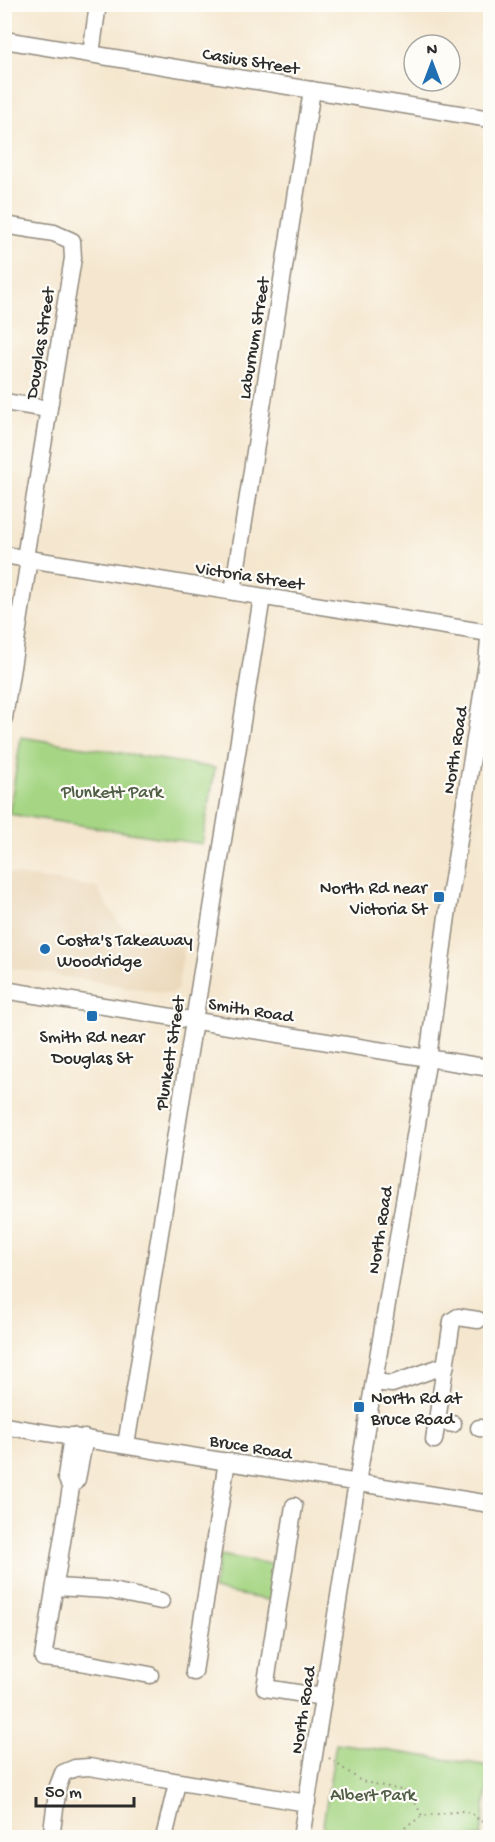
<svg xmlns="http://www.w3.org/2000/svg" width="495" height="1842" font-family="'Gochi Hand',sans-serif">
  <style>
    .built { fill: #ebd8ba }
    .green { fill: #a6d684; stroke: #688058; stroke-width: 1.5 }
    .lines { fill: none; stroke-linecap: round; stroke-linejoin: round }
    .minor-casing { stroke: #90897d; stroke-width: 19 }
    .path { stroke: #90897d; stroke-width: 2; stroke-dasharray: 1.5 4.5; stroke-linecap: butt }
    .minor { stroke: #fff; stroke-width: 16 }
    .poi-dot { fill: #1f6fb2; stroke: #fdfcf7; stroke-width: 2 }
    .labels { text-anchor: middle; stroke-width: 4.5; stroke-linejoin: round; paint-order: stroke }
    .street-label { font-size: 18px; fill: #2b2b2b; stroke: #fdfcf7 }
    .park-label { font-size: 18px; fill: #505e46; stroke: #fdfcf7 }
    .poi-label { font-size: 18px; fill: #2b2b2b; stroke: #fdfcf7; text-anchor: start }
  </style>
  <rect width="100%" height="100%" fill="#fdfcf7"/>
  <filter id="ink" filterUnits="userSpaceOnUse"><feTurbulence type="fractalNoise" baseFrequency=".0167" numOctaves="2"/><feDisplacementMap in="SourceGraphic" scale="12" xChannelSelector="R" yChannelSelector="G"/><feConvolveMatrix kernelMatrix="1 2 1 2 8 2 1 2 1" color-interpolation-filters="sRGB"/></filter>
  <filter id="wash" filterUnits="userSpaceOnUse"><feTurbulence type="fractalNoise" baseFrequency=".008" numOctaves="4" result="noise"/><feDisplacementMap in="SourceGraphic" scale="24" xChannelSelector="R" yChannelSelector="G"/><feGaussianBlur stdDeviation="1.35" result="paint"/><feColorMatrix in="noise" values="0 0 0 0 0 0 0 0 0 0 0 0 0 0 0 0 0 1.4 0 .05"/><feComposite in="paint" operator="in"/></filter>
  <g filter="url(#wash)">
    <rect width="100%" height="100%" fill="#f5e7cf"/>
    <polygon class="built" points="4,873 96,887 121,926 186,936 178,989 171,994 5,967"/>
    <g class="green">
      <polygon points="21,737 215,768 202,844 9,814"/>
      <polygon points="220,1555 277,1565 273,1598 268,1600 213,1590"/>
      <polygon points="336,1743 490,1766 481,1837 321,1837"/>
    </g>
  </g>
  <g filter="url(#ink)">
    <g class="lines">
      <defs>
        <g id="minor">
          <polyline points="4,40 490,119"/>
          <polyline points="91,54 98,4"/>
          <polyline points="4,225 54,233 72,241 73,258 25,558"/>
          <polyline points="4,402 48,409"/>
          <polyline points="4,555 489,633"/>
          <polyline points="233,591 312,90"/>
          <polyline points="4,718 29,559"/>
          <polyline points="4,990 490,1068"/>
          <polyline points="374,1382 392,1384 446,1365"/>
          <polyline points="437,1421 453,1424"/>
          <polyline points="4,1426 490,1504"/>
          <polyline points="479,1428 490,1429"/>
          <polyline points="85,1438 77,1479 71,1487 43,1658 80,1662 150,1675"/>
          <polyline points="434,1440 452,1321 458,1317 478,1320"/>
          <polyline points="126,1445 262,597"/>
          <polyline points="70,1486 66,1477 72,1436"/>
          <polyline points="294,1506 265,1688 323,1697"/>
          <polyline points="56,1587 107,1590 161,1601"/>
          <polyline points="194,1672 227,1461"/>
          <polyline points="51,1838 58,1786 63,1773 75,1768 89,1767 307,1803"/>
          <polyline points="164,1838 177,1783"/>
          <polyline points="301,1838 352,1513 428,1058 447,916 487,663 490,628"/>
        </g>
      </defs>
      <use href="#minor" class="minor-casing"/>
      <g class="path">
        <polyline points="329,1758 361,1781 410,1792 422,1816"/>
        <polyline points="390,1838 422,1816 462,1811 471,1813 480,1821 490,1823"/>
      </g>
      <use href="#minor" class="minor"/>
    </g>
  </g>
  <g class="poi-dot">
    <rect x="433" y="891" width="12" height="12" rx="3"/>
    <circle cx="45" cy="949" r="6"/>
    <rect x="86" y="1010" width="12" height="12" rx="3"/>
    <rect x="353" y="1401" width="12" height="12" rx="3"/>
  </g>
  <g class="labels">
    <g class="street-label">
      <text transform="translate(251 60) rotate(9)" y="6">Casius Street</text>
      <text transform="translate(253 338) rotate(-81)" y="6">Laburnum Street</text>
      <text transform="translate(39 343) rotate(-81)" y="6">Douglas Street</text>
      <text transform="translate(250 575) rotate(9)" y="6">Victoria Street</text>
      <text transform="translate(454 750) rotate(-81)" y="6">North Road</text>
      <text transform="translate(251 1009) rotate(9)" y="6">Smith Road</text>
      <text transform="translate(169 1053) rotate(-81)" y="6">Plunkett Street</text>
      <text transform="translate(379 1230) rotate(-81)" y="6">North Road</text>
      <text transform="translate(251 1446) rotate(10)" y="6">Bruce Road</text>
      <text transform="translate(302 1710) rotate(-81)" y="6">North Road</text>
    </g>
    <g class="park-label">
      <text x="112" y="797">Plunkett Park</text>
      <text x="373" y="1800">Albert Park</text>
    </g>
    <g class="poi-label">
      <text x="427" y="893" text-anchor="end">North Rd near<tspan x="427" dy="21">Victoria St</tspan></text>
      <text x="57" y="945">Costa's Takeaway<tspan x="57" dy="21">Woodridge</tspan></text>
      <text x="92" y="1042" text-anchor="middle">Smith Rd near<tspan x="92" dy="21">Douglas St</tspan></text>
      <text x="371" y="1403">North Rd at<tspan x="371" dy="21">Bruce Road</tspan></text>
    </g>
  </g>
  <rect width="495" height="1842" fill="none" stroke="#fdfcf7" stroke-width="24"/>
  <g transform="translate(432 63)"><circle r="28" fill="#fdfcf7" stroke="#a9a8a5" stroke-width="1.5"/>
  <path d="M0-4.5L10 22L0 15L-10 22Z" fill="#1f6fb2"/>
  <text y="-9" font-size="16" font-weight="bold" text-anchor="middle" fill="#2b2b2b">N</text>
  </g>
  <path d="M36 1797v9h98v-9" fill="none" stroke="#2b2b2b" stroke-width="3"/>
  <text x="45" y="1797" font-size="18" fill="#2b2b2b" stroke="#fdfcf7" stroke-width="4.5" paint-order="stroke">50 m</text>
</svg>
